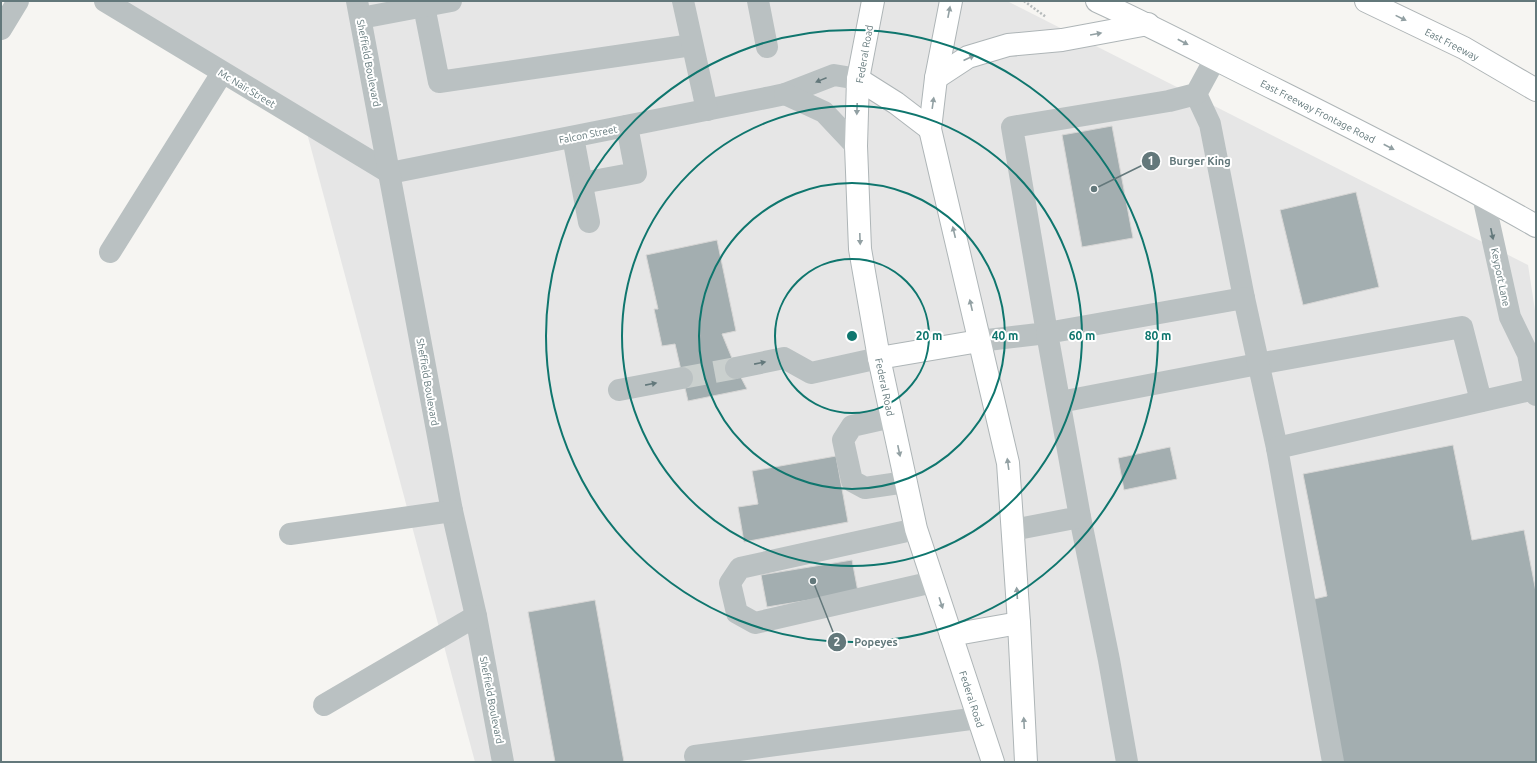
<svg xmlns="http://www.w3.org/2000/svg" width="1537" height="763" font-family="Ubuntu,sans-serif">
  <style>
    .built { fill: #e6e6e6 }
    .building { fill: #a3aeb0; stroke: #d7d6d5 }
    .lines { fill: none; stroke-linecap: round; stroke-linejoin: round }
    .minor-tunnel { stroke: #cad0ce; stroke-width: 22; stroke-dasharray: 22 11; stroke-linecap: butt }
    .major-casing { stroke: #aeb5b7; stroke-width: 24 }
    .highway-casing { stroke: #aeb4b6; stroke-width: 24 }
    .path { stroke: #b5babb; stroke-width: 2.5; stroke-dasharray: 2 2; stroke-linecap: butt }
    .minor { stroke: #bac1c2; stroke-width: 22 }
    .major { stroke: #fff; stroke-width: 22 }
    .highway { stroke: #fff; stroke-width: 22 }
    .oneway { fill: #92a0a3 }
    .oneway2 { fill: #63787b }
    .ring { fill: none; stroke: #0f766e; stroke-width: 2 }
    .labels { text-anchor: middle; stroke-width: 4; stroke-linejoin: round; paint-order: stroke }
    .street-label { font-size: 10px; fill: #63787b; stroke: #fff }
    .centre { fill: #0f766e; stroke: #fff; stroke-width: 2 }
    .ring-label { font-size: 12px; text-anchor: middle; font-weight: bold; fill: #0f766e; stroke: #fff; stroke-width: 4; stroke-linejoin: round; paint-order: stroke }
    .leader { fill: none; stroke: #63787b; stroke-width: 1.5 }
    .callout-dot { fill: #63787b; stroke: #fff; stroke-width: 1.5 }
    .mark-label { font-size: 12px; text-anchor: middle; font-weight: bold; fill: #fff }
    .callout-label { font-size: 11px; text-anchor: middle; font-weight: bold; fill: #63787b; stroke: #fff; stroke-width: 4; stroke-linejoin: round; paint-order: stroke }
  </style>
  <rect width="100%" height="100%" fill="#f6f5f2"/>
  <polygon class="built" points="122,1 1007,1 1528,265 1536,317 1536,762 475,762 304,122"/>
  <g class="building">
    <polygon points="1112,126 1133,238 1082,247 1062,135"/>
    <polygon points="1356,192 1379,287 1303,305 1280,210"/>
    <polygon points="717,240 736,331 722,334 736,368 747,389 688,401 675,344 662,346 654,309 658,309 646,255"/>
    <polygon points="1453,445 1472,540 1524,530 1536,592 1536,762 1342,762 1310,600 1327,596 1303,474"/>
    <polygon points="1170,447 1177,479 1124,490 1118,458"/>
    <polygon points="836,456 848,522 744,542 738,507 758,504 752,471"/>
    <polygon points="852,560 858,592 767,607 761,575"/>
    <polygon points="595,600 624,762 555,762 528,612"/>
  </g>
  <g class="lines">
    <polyline class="minor-tunnel" points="682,378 736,368"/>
    <defs>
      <g id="major">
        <polyline points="873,1 858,79 856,146 860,249 879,358 916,529 993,762"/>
        <polyline points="951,1 936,78 930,129 1008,463 1019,623 1026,762"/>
        <path d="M 1097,1 C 1158,29 1218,61 1279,91 C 1365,134 1452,178 1536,226"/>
        <polyline points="936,78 968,57 1008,45 1062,40 1148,24"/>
        <polyline points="858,79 896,103 930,129"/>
        <polyline points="879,358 979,341"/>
        <polyline points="951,635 1019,623"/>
      </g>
      <polyline id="highway" points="1366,1 1464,48 1536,90"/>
    </defs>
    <use href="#major" class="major-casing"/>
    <use href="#highway" class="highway-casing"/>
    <polyline class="path" points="1024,1 1046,17"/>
    <g class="minor">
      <polyline points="105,1 390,173 771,97 785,94 834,75 858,79"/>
      <polyline points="357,1 452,511 476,616 503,762"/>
      <polyline points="423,1 439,82 692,45"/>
      <polyline points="683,1 707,110"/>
      <polyline points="758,1 767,47"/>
      <polyline points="361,18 451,1"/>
      <polyline points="1,29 18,1"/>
      <polyline points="785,94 824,112 856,146"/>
      <polyline points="1196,94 1210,124 1244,298"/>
      <polyline points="573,137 589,222"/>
      <polyline points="582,183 636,173 627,126"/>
      <polyline points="1483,196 1510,317 1528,354 1536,395"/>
      <polyline points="110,252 222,73"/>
      <polyline points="979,341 1047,333 1012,127 1169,101 1196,94 1215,59"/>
      <polyline points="736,368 784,358 811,373 879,358"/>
      <polyline points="619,390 682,378"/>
      <polyline points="1060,402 1258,364 1462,327 1481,401"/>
      <polyline points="892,417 852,426 843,440 852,481 865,488 906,482"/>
      <polyline points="1080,517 1109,660 1127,762"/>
      <polyline points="916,529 740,568 730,583 737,613 755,623 933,582"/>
      <polyline points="1013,530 1080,517 1047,333 1244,298 1277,448"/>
      <polyline points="290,534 452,511"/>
      <polyline points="324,705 476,616"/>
      <polyline points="695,756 978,718"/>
      <polyline points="1333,762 1277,448 1535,389"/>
    </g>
    <use href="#major" class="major"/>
    <use href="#highway" class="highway"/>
  </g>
  <defs><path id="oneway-solid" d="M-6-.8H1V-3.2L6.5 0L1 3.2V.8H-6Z"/></defs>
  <g class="oneway">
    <use href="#oneway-solid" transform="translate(949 12) rotate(-79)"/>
    <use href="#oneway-solid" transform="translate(1401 18) rotate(26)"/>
    <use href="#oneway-solid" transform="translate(1096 34) rotate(-10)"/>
    <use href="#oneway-solid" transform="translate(1183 42) rotate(28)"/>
    <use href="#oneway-solid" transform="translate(969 58) rotate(-24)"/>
    <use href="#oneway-solid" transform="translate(933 103) rotate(-82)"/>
    <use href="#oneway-solid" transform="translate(857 109) rotate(92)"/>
    <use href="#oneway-solid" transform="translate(1389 147) rotate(27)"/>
    <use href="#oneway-solid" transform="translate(954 232) rotate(-103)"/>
    <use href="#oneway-solid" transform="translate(860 239) rotate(88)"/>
    <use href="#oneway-solid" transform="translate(971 305) rotate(-103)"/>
    <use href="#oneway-solid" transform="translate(899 451) rotate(78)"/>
    <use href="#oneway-solid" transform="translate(1008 464) rotate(-98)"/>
    <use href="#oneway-solid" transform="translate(1017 593) rotate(-94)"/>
    <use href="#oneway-solid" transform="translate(941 603) rotate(72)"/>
    <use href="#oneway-solid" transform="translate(1024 723) rotate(-93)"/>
  </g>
  <g class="oneway2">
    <use href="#oneway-solid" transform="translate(821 80) rotate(158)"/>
    <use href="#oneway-solid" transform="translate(1492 234) rotate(78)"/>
    <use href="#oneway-solid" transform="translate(760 363) rotate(-11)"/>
    <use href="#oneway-solid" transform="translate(651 384) rotate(-11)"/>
  </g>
  <g class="ring">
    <circle cx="852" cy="336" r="77"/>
    <circle cx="852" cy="336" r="153"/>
    <circle cx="852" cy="336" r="230"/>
    <circle cx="852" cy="336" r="306"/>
  </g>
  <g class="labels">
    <g class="street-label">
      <text transform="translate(1452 44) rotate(27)" y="4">East Freeway</text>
      <text transform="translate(864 54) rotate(-80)" y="4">Federal Road</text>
      <text transform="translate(369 63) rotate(79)" y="4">Sheffield Boulevard</text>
      <text transform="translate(247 88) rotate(31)" y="4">Mc Nair Street</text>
      <text transform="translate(1318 111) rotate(27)" y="4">East Freeway Frontage Road</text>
      <text transform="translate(588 134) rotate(-11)" y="4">Falcon Street</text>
      <text transform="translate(1501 277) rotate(78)" y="4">Keyport Lane</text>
      <text transform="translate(428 382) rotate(80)" y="4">Sheffield Boulevard</text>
      <text transform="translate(885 387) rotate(78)" y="4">Federal Road</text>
      <text transform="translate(972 699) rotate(72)" y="4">Federal Road</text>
      <text transform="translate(492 700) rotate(79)" y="4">Sheffield Boulevard</text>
    </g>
  </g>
  <circle cx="852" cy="336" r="6" class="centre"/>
  <g class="ring-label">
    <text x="929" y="340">20 m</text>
    <text x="1005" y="340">40 m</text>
    <text x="1082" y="340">60 m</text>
    <text x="1158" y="340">80 m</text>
  </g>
  <path class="leader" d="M1094 189L1151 161M813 581L837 642"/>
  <g class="callout-dot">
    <circle cx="1094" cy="189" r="4"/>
    <circle cx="813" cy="581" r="4"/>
    <circle cx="1151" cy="161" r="10"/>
    <circle cx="837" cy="642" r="10"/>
  </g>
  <g class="mark-label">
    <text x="1151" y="165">1</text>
    <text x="837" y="646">2</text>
  </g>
  <g class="callout-label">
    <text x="1200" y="165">Burger King</text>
    <text x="876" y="646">Popeyes</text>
  </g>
  <rect width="1537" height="763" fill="none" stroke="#63787b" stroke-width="4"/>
</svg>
